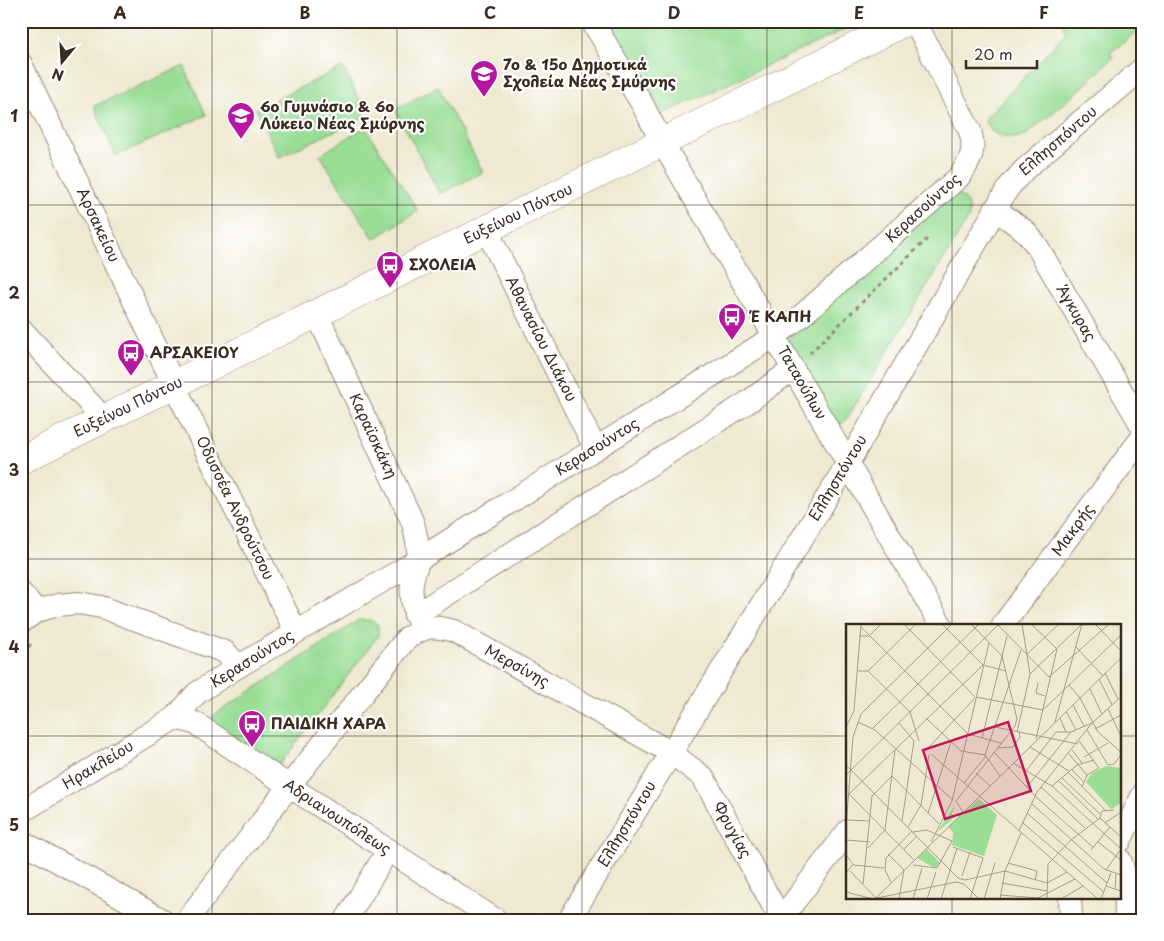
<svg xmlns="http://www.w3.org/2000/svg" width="1164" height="941" font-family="'Playpen Sans',sans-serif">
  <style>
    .green { fill: #9ade96; stroke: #6a845a }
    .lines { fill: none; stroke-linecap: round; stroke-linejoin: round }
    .minor-casing { stroke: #948a77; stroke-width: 24 }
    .tertiary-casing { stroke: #948a77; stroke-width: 29 }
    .path { stroke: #948a77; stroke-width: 3; stroke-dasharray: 4 4; stroke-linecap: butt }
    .minor { stroke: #fff; stroke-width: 22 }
    .tertiary { stroke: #fff; stroke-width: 28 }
    .grid { fill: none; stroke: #3b2a1e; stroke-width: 1; stroke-opacity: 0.55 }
    .labels { text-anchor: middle; stroke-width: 4.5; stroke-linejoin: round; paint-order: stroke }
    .poi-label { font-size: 15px; font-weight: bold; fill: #3b2a1e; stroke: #fff; text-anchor: start }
    .street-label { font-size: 15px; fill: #3b2a1e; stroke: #fff }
    .inset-road { fill: none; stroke: #a69d89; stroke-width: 1 }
    .view { fill: #c2185b; fill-opacity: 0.15; stroke: #c2185b; stroke-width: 2.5 }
    .inset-edge { fill: none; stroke: #3b2a1e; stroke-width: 2.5 }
    .neatline { fill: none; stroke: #3b2a1e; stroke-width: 2 }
    .grid-label { font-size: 16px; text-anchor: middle; font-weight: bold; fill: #3b2a1e }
  </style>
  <rect width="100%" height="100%" fill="#fff"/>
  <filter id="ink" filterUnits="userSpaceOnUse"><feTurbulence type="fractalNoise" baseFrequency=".02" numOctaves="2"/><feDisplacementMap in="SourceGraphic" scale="10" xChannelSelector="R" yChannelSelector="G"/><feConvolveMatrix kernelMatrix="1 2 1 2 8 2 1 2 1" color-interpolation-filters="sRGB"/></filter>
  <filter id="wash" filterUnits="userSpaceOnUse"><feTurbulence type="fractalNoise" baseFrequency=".0096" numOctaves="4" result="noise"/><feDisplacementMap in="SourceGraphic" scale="20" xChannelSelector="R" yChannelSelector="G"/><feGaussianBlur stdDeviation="1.12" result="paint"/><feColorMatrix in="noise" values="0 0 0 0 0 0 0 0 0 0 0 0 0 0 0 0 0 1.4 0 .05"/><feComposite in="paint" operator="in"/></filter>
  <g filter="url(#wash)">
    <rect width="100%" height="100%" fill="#eee9d0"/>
    <g class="green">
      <polygon points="608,21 863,21 663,114"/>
      <polygon points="1061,21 1143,21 1143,26 1110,53 1113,58 1075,94 1026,135 1014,138 1002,137 991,131 984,120 1066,33"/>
      <polygon points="184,66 206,115 116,156 94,106"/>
      <polygon points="343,67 367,116 279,157 256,109"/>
      <polygon points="438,87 483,172 440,194 395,109"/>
      <polygon points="365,127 418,211 374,239 320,155"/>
      <path d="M 954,193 C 966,198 972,206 968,219 L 846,420 L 842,424 L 837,424 L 787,345 L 790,338 Z"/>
      <polygon points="359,620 370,620 378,625 378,636 278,767 210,723 214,715"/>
    </g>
  </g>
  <g filter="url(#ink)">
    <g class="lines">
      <defs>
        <g id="minor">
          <polyline points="592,21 641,102 662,142 941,625"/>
          <polyline points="21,64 174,385 296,632"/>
          <polyline points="995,209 1025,231 1037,246 1143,428"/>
          <polyline points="486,229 595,448"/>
          <path d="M 317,314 L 413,523 C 416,535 419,546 418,559 C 418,564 415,569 414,574 C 408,593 413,611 422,628"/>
          <polyline points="21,329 104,419"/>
          <polyline points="21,593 37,611"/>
          <polyline points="415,615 748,402 793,369"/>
          <polyline points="21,622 37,611 58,605 79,603 101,607 225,652 239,666"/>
          <polyline points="1003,625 1143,436"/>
          <polyline points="175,718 195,723 289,786 496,920"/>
          <path d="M 21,812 L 175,718 L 197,693 L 239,666 L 418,560 L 775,336 L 800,317 L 959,177 C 971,160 976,151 970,131 L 915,21"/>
          <polyline points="21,841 163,920"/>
          <polyline points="1120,841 1143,794"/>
          <path d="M 1120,860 C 1128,878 1125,900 1126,920"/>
          <polyline points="1070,897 1071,920"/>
          <polyline points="781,919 848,831"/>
          <path d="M 187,920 L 289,786 L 407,638 C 427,626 432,625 454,631 L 670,752 L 703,777 L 781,920"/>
          <polyline points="346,920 388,850"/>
          <polyline points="569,920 848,463 1008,188 1025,169 1143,68"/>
        </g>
        <polyline id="tertiary" points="21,460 907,21"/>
      </defs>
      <use href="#minor" class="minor-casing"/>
      <use href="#tertiary" class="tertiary-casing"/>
      <g class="path">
        <polyline points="810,353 927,239"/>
        <polyline points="21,651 32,644"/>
      </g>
      <use href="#minor" class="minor"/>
      <use href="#tertiary" class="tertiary"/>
    </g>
  </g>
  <path class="grid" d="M 212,21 L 212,920M 397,21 L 397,920M 582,21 L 582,920M 767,21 L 767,920M 952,21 L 952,625M 21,205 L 1143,205M 21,382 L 1143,382M 21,559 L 1143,559M 21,736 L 848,736M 1120,736 L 1143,736M 952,897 L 952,920"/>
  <defs>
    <symbol id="school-pin" viewBox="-11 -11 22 30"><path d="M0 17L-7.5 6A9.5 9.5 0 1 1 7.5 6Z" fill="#b5179e" stroke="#fff"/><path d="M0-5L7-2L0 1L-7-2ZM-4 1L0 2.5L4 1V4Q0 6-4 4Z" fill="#fff"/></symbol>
    <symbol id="bus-pin" viewBox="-11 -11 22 30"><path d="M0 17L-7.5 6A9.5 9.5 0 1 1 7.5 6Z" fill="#b5179e" stroke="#fff"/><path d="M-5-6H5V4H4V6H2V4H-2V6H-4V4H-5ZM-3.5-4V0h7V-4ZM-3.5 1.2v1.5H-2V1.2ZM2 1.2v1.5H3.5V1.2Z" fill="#fff"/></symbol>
  </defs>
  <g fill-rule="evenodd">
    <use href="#school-pin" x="468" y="58" width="32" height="43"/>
    <use href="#school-pin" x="225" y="100" width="32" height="43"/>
    <use href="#bus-pin" x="374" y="249" width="32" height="43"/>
    <use href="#bus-pin" x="716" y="301" width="32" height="43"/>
    <use href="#bus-pin" x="115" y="337" width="32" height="43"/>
    <use href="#bus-pin" x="236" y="708" width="32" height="43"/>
  </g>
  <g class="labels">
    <g class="poi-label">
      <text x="503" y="70">7ο &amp; 15ο Δημοτικά<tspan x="503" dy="17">Σχολεία Νέας Σμύρνης</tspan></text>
      <text x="260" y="112">6ο Γυμνάσιο &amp; 6ο<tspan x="260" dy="17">Λύκειο Νέας Σμύρνης</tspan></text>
      <text x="409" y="270">ΣΧΟΛΕΙΑ</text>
      <text x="751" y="322">Ε΄ ΚΑΠΗ</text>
      <text x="150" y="358">ΑΡΣΑΚΕΙΟΥ</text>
      <text x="271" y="729">ΠΑΙΔΙΚΗ ΧΑΡΑ</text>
    </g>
    <g class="street-label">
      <text transform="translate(1058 141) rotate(-41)" y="5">Ελλησπόντου</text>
      <text transform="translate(923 208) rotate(-42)" y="5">Κερασούντος</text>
      <text transform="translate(518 214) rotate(-26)" y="5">Ευξείνου Πόντου</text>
      <text transform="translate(98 225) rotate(65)" y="5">Αρσακείου</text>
      <text transform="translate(1076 313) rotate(60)" y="5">Άγκυρας</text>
      <text transform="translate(541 339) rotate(63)" y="5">Αθανασίου Διάκου</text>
      <text transform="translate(802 383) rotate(60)" y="5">Ταταούλων</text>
      <text transform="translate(128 407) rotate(-26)" y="5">Ευξείνου Πόντου</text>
      <text transform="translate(373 436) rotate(65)" y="5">Καραϊσκάκη</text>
      <text transform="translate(597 447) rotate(-32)" y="5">Κερασούντος</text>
      <text transform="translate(838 478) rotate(-59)" y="5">Ελλησπόντου</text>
      <text transform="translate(235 508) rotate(64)" y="5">Οδυσσέα Ανδρούτσου</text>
      <text transform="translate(1073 530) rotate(-54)" y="5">Μακρής</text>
      <text transform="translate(252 659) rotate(-32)" y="5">Κερασούντος</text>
      <text transform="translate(517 666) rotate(29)" y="5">Μερσίνης</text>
      <text transform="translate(98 765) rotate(-31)" y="5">Ηρακλείου</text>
      <text transform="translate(337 817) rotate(33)" y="5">Αδριανουπόλεως</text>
      <text transform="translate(627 824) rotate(-59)" y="5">Ελλησπόντου</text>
      <text transform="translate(732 830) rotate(61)" y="5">Φρυγίας</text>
    </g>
  </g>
  <g transform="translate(846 624)">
    <rect width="275" height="275" fill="#eee9d0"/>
    <path d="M 260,142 L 275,144 L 275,179 L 265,185 L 240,158 L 246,149 ZM 133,175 L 151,191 L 138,232 L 106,221 L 107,208 L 102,203 ZM 109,181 L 106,190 L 109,193 L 91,208 ZM 81,225 L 94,239 L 89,244 L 71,234 Z" fill="#9ade96"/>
    <path class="inset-road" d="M 58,0 L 129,73M 96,0 L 137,41 L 160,47M 249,0 L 275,27M 152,1 L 203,53 L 263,0M 186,1 L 211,25 L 190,115M 15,3 L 122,110 L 155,119M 14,12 L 23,12 L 35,0M 230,23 L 257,52M 181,30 L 213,0M 12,47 L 22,47 L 64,88 L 73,117M 22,47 L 70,0M 259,49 L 272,75M 184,50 L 235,1M 253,55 L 266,81M 192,59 L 190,69 L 199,72M 223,61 L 234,74 L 252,108 L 275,128M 244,65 L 256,90M 130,73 L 197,86M 227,81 L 238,102M 262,85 L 275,112M 197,86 L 275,11M 220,87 L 230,106M 214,94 L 220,108M 81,95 L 115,127 L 139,131 L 154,152M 12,98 L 29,106 L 107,176M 209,98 L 236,0M 53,99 L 68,117M 0,103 L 8,87 L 15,0M 149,103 L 232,120M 27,104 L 133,0M 249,105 L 275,91M 241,106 L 262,141 L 268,140 L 275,131M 171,108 L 184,50 L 176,0M 136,114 L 161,12M 233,117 L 253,144 L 241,151 L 236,163M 83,123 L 129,74M 167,123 L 174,113 L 173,108M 184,123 L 223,147M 151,124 L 167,123M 226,126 L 236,139M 148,128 L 191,174 L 247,223M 85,130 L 252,275M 223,130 L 241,151M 139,131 L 175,26M 238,133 L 262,119M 167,139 L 206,162 L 275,225M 0,141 L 112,254 L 119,256 L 159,247M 225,145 L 238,158M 180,147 L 210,108 L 225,108 L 246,99 L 275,73M 222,148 L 259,186M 130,149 L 144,162M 0,151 L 153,0M 216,154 L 254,190M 212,156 L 252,195M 118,159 L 140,132M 206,162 L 231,141 L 248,136M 181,163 L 225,108M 195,163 L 239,204M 186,180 L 258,245 L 275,251M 117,188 L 110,177 L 169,102 L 171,95 L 156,32 L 125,0M 82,189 L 105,118M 181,189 L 261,259M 254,194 L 275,213M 1,196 L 24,197M 56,197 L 68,117M 177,199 L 258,268M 259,199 L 275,188M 0,203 L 7,113 L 15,90 L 106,0M 62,203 L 75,181 L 83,131M 173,207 L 191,168 L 246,99M 67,208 L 81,206 L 106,217 L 91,244 L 67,241M 0,216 L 24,218M 85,218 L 106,177 L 143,19M 252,218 L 275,236M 107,223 L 137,234 L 124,275M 22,224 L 39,206 L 49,126M 58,225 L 71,212M 245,226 L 264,203M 42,230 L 58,246M 0,231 L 7,240 L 0,249M 68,236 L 3,170 L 137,41M 162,239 L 191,247 L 189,256M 7,241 L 38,244M 260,246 L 275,225M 4,247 L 31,275M 159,247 L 201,259 L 221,248M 116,252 L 124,228M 45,258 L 39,246 L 40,234 L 66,207M 156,259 L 201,267M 17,260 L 26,172 L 46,152 L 93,200M 260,262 L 275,267M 269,265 L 270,250M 0,268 L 27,275M 154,271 L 192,274 L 229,255M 31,274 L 110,258 L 118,260 L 133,275M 29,275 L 275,34M 53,275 L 58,246M 67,275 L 76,244M 81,275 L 90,248M 95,275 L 111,224M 138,275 L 149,239M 154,275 L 159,247 L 175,209M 201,275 L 202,240 L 225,216 L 254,194 L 256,187 L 268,186M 215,275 L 237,262M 255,275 L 265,249"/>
    <path class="view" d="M 162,98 L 185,167 L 99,195 L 77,126 Z"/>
    <rect width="275" height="275" class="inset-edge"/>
  </g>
  <rect width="1164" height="941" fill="none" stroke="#fff" stroke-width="55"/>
  <g transform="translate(62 62) rotate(198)" stroke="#ffffff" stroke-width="4" paint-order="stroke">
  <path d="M0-4L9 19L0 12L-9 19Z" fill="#3b2a1e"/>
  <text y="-8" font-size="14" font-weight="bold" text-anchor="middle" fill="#3b2a1e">N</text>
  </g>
  <path d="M966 60v8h71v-8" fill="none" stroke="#3b2a1e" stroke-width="2.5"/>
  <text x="974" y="60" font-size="15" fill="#3b2a1e" stroke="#ffffff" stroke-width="4" paint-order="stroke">20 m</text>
  <rect x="28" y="28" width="1108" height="886" class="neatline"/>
  <g class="grid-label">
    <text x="120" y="19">A</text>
    <text x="305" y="19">B</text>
    <text x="490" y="19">C</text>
    <text x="674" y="19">D</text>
    <text x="859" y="19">E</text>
    <text x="1044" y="19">F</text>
    <text x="14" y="122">1</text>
    <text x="14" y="299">2</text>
    <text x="14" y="476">3</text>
    <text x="14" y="653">4</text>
    <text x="14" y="831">5</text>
  </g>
</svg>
